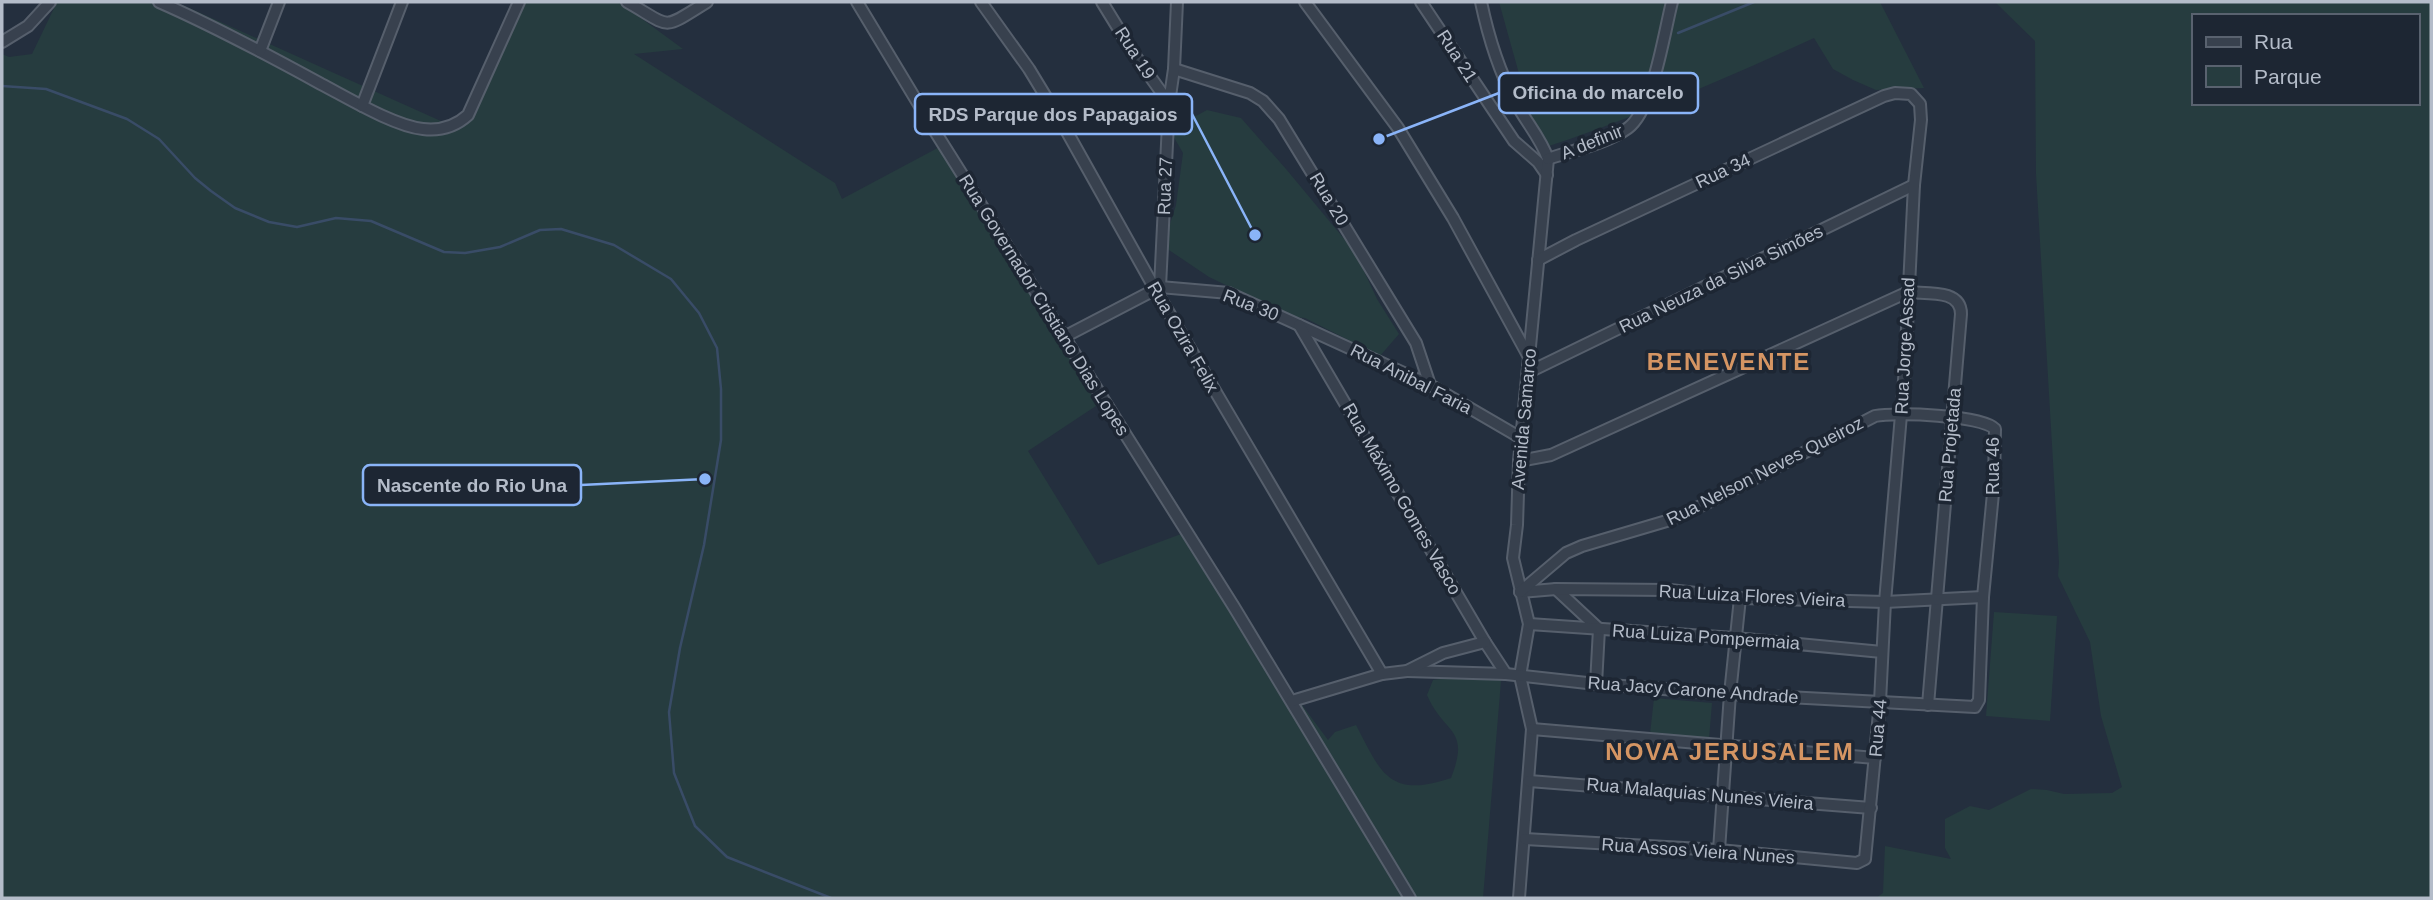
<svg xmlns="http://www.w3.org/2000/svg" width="2433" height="900" font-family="Helvetica,sans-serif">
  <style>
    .green { fill: #263c3f; fill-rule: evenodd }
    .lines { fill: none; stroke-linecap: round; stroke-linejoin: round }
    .stream { stroke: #394c67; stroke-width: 2.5 }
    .minor-casing { stroke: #565f6c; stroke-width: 14 }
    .minor { stroke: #38414e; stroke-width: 10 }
    .labels { text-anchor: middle; stroke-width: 7; stroke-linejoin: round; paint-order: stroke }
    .street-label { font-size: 18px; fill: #b4bcc9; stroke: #1d2633 }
    .district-label { font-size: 24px; font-weight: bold; letter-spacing: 2px; fill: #d59563; stroke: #1d2633 }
    .leader { fill: none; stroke: #8ab4f8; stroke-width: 2.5 }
    .callout-dot { fill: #8ab4f8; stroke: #1d2633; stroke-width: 2.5 }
    .callout { fill: #1d2633; stroke: #8ab4f8; stroke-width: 2.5 }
    .callout-label { font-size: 19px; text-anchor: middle; font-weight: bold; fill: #b4bcc9 }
  </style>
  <rect width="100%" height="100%" fill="#242f3e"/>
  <g class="green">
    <path d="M 57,2 L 176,2 L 443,122 L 460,119 L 469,112 L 514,2 L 619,2 L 683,49 L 634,54 L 835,183 L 842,199 L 947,143 L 1108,398 L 1028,451 L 1098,565 L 1189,531 L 1279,674 L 1328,740 L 1335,732 L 1356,725 C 1381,773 1389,799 1451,778 C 1471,727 1444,735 1427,695 L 1433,680 L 1502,669 L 1483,898 L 2,898 L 2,54 L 9,57 L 32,54 Z"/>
    <path d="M 1499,2 L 1880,2 L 1924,88 L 1876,90 L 1853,80 L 1833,69 L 1814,38 C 1724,79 1634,118 1540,149 Z"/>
    <path d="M 1995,2 L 2431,2 L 2431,898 L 1876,898 L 1883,893 L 1885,846 L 1951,859 L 1945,848 L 1945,819 L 1970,806 L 1989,810 L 2031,789 L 2047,790 L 2064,794 L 2112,793 L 2122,787 L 2101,716 L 2090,642 L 2058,576 L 2059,563 L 2036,174 L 2035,41 ZM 2193,16 L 2417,16 L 2417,103 L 2193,103 Z"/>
    <polygon points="1207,110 1241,118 1286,169 1355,252 1377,299 1399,334 1380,356 1305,318 1293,317 1209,277 1163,246 1176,205 1183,153 1168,127 1189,112 1196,116"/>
    <polygon points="1994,612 2057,616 2050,721 1986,716"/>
    <polygon points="1654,698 1712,703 1709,739 1650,734"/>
  </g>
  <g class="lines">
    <g class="stream">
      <polyline points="1678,33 1754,2"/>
      <polyline points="2,86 46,89 127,119 159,139 195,178 211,191 235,208 269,222 297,227 336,218 371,221 444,252 465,253 500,247 540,230 561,229 614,245 671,279 699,313 717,348 721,389 721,440 704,545 680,648 669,712 674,773 695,826 727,857 831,898"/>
    </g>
    <defs>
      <g id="minor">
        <path d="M 159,2 C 214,26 268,55 321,84 C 348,98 394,126 423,129 C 440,131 456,126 468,115 L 519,2"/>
        <path d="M 627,2 C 673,28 660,31 707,2"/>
        <polyline points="857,2 936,133 1234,607 1410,898"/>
        <polyline points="981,2 1029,69 1066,130 1155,289 1382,674"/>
        <polyline points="1102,2 1134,54 1169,103"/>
        <polyline points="1305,2 1398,128 1453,218 1530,359"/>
        <polyline points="1421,2 1514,141 1538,162 1547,175"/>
        <path d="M 1481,2 C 1488,35 1499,71 1515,101 C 1525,121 1541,138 1548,159 L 1519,461 L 1517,525 L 1513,558 L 1529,624 L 1520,676 L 1532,729 L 1519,898"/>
        <polyline points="2,42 28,26 50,2"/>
        <polyline points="260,51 279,2"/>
        <polyline points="1174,69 1250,93 1263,101 1279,119 1416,343 1430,385"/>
        <polyline points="362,106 402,2"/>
        <path d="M 1548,159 C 1573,150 1606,144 1628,128 C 1653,110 1664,33 1672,2"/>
        <polyline points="1160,287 1229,293 1430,385 1521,438"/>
        <polyline points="1160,287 1169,103 1174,69 1177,2"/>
        <polyline points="1299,325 1485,642 1506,674"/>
        <polyline points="1064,337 1160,287"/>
        <polyline points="1529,372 1914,185"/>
        <path d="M 1519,461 L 1551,455 L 1908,292 C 1927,294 1961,289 1961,314 L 1928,705"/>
        <polyline points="1556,589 1599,629 1596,684"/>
        <polyline points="1520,592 1556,589 1670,590 1740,598 1885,602 1983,597"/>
        <polyline points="1529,624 1735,638 1882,652"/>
        <path d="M 1407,671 L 1506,674 L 1596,684 L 1730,694 L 1975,707 L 1979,700 L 1983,597 L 1994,483 L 1995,429 C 1982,415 1895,412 1875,416 L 1705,504 L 1670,520 L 1582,546 L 1566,553 L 1520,592"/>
        <polyline points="1292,701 1382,674 1407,671 1443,653 1485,642"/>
        <polyline points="1532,729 1875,758"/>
        <polyline points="1529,781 1871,808"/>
        <polyline points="1525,839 1719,850 1857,863 1865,859 1880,702 1885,602 1905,368 1914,185 1921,120 1920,104 1911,94 1895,93 1884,96 1576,240 1538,260"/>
        <polyline points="1719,850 1730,694 1740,598"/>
      </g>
    </defs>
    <use href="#minor" class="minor-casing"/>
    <use href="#minor" class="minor"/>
  </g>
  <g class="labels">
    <g class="street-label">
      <text transform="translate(1135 53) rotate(57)" y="6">Rua 19</text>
      <text transform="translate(1457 56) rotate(57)" y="6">Rua 21</text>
      <text transform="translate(1592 142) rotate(-22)" y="6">A definir</text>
      <text transform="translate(1723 171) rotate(-25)" y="6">Rua 34</text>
      <text transform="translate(1165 186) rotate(-88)" y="6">Rua 27</text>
      <text transform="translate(1329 199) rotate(59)" y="6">Rua 20</text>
      <text transform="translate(1721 279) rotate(-26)" y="6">Rua Neuza da Silva Simões</text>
      <text transform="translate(1044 305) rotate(58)" y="6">Rua Governador Cristiano Dias Lopes</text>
      <text transform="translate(1251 305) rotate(21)" y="6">Rua 30</text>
      <text transform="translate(1183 337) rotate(60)" y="6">Rua Ozira Felix</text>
      <text transform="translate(1905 346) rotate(-87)" y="6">Rua Jorge Assad</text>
      <text transform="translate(1411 379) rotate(27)" y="6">Rua Anibal Faria</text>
      <text transform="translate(1524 419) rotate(-85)" y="6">Avenida Samarco</text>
      <text transform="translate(1950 445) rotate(-85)" y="6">Rua Projetada</text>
      <text transform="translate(1993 466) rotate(-90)" y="6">Rua 46</text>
      <text transform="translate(1765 471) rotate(-27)" y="6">Rua Nelson Neves Queiroz</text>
      <text transform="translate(1402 499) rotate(60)" y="6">Rua Máximo Gomes Vasco</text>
      <text transform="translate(1752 596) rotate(3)" y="6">Rua Luiza Flores Vieira</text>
      <text transform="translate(1706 637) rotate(4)" y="6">Rua Luiza Pompermaia</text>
      <text transform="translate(1693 690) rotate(4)" y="6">Rua Jacy Carone Andrade</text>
      <text transform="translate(1878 728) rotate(-85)" y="6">Rua 44</text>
      <text transform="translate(1700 794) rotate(5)" y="6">Rua Malaquias Nunes Vieira</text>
      <text transform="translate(1698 851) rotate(4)" y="6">Rua Assos Vieira Nunes</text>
    </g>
    <g class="district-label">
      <text x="1729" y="370">BENEVENTE</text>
      <text x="1730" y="760">NOVA JERUSALEM</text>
    </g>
  </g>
  <path class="leader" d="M1379 139L1499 93M1255 235L1192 114M705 479L581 485"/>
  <g class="callout-dot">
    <circle cx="1379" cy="139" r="7"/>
    <circle cx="1255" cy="235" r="7"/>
    <circle cx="705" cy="479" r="7"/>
  </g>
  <g class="callout">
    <rect x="1499" y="73" width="199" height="40" rx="7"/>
    <rect x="915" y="94" width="277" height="40" rx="7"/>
    <rect x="363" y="465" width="218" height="40" rx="7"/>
  </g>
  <g class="callout-label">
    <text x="1598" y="99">Oficina do marcelo</text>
    <text x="1053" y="121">RDS Parque dos Papagaios</text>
    <text x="472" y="492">Nascente do Rio Una</text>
  </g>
  <rect width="2433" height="900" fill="none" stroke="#b4bcc9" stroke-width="7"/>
  <rect x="2192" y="14" width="228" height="91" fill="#1d2633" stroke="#59626f" stroke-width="2"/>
  <rect x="2206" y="37" width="35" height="10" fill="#38414e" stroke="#59626f" stroke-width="2"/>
  <text x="2254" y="49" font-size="21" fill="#b4bcc9">Rua</text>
  <rect x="2206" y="66" width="35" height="21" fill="#263c3f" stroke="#59626f" stroke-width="2"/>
  <text x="2254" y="84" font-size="21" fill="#b4bcc9">Parque</text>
</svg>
